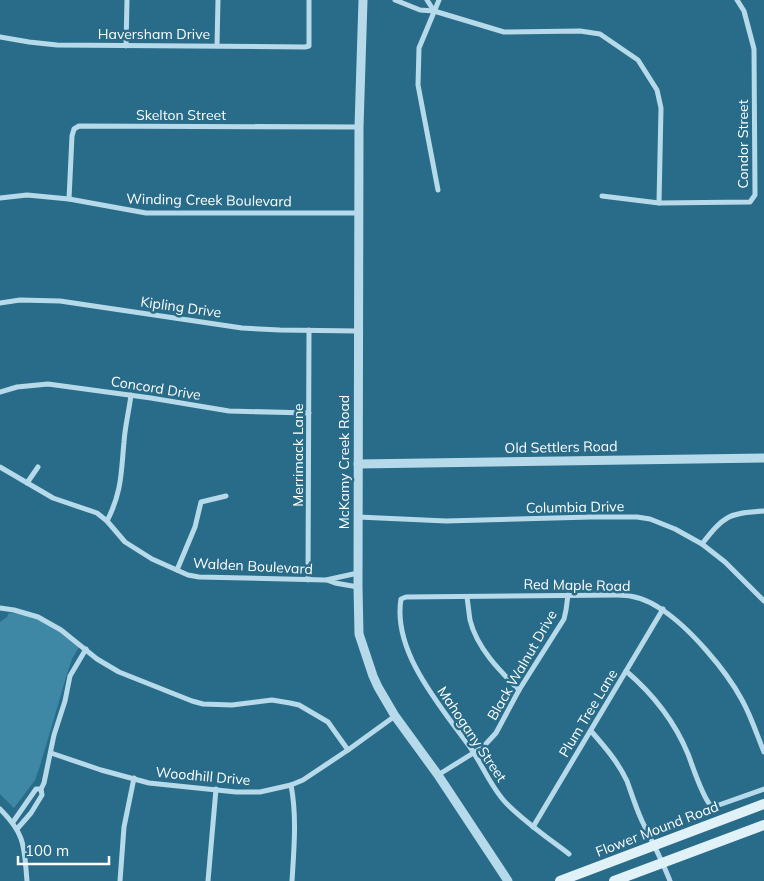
<svg xmlns="http://www.w3.org/2000/svg" width="764" height="881" font-family="Mulish,sans-serif">
  <style>
    .green { fill: #3e88a5 }
    .lines { fill: none; stroke-linecap: round; stroke-linejoin: round }
    .minor { stroke: #b6dae9; stroke-width: 5 }
    .tertiary { stroke: #b6dae9; stroke-width: 9 }
    .secondary { stroke: #e0f1f8; stroke-width: 10 }
    .labels { text-anchor: middle; stroke-width: 5; stroke-linejoin: round; paint-order: stroke }
    .street-label { font-size: 14px; fill: #fff; stroke: #296c89 }
  </style>
  <rect width="100%" height="100%" fill="#296c89"/>
  <path class="green" d="M 9,613 C 36,613 59,631 79,647 L 72,659 L 67,674 L 40,766 L 35,780 L 14,808 L 0,794 L 0,622 L 7,617 Z"/>
  <g class="lines">
    <g class="minor">
      <polyline points="395,0 420,10 434,11 504,32 580,31 600,34 638,60 657,90 661,108 659,203"/>
      <polyline points="427,0 434,11"/>
      <polyline points="0,37 29,42 57,45 305,47 309,46 309,0"/>
      <polyline points="126,46 127,0"/>
      <polyline points="217,46 218,0"/>
      <polyline points="438,190 418,85 419,48 439,0"/>
      <polyline points="602,196 659,203 750,202 755,195 754,49 744,11 737,0"/>
      <polyline points="0,198 27,195 69,199 146,213 359,213"/>
      <polyline points="69,199 72,136 74,129 79,126 359,127"/>
      <polyline points="0,303 20,300 60,301 242,328 280,330 358,331"/>
      <polyline points="0,392 17,387 48,384 151,398 229,411 309,413"/>
      <polyline points="0,467 53,498 97,513 107,521 125,542 152,559 188,575 199,577 326,580 358,573"/>
      <polyline points="27,483 38,467"/>
      <polyline points="358,517 446,521 591,517 637,517 650,519 675,529 702,544 725,562 764,601"/>
      <path d="M 107,521 C 122,492 121,473 124,442 C 125,426 129,411 131,395"/>
      <path d="M 702,544 C 724,516 728,513 764,511"/>
      <polyline points="177,570 195,527 201,502 226,496"/>
      <polyline points="308,580 309,330"/>
      <polyline points="327,580 335,583 358,587"/>
      <path d="M 467,597 C 468,604 469,613 470,620 C 477,648 499,670 519,690"/>
      <polyline points="0,608 14,610 38,617 61,630 97,659 119,672 192,701 203,704 232,705 272,700 290,703 299,705 328,722 348,750"/>
      <path d="M 626,671 C 653,694 674,720 688,754 C 693,767 702,796 711,806 L 716,806 L 764,789"/>
      <path d="M 591,731 C 605,747 618,762 627,781 C 632,795 636,808 642,821 C 652,841 662,860 670,881"/>
      <polyline points="51,753 101,770 149,783 236,792 260,792 291,785 303,780 348,750 395,716"/>
      <polyline points="438,775 483,747 496,733 519,690 564,619 566,610 568,595"/>
      <path d="M 291,785 C 297,816 294,849 292,881"/>
      <path d="M 0,809 C 26,835 24,847 27,881"/>
      <polyline points="13,822 36,789 41,789"/>
      <polyline points="533,827 663,609"/>
      <polyline points="17,829 31,813 42,795 41,789 44,783 54,735 65,701 70,676 86,649"/>
      <path d="M 569,854 C 548,838 526,823 507,804 C 492,789 484,768 472,750 C 443,709 392,653 401,599 L 406,597 L 618,595 C 634,595 648,600 661,609 C 689,627 726,670 742,700 C 751,716 757,735 764,752"/>
      <polyline points="120,881 124,827 134,778"/>
      <polyline points="208,881 216,789"/>
    </g>
    <g class="tertiary">
      <polyline points="363,0 359,127 358,587 359,634 373,676 378,687 395,716 438,775 508,881"/>
      <polyline points="358,464 764,458"/>
    </g>
    <g class="secondary">
      <polyline points="560,881 764,804"/>
      <polyline points="614,881 764,825"/>
    </g>
  </g>
  <g class="labels">
    <g class="street-label">
      <text x="154" y="39">Haversham Drive</text>
      <text x="181" y="120">Skelton Street</text>
      <text transform="translate(743 144) rotate(-90)" y="5">Condor Street</text>
      <text transform="translate(209 200) rotate(1)" y="5">Winding Creek Boulevard</text>
      <text transform="translate(181 307) rotate(8)" y="5">Kipling Drive</text>
      <text transform="translate(156 388) rotate(9)" y="5">Concord Drive</text>
      <text transform="translate(561 447) rotate(-1)" y="5">Old Settlers Road</text>
      <text transform="translate(298 455) rotate(-90)" y="5">Merrimack Lane</text>
      <text transform="translate(344 462) rotate(-90)" y="5">McKamy Creek Road</text>
      <text transform="translate(575 507) rotate(-1)" y="5">Columbia Drive</text>
      <text transform="translate(253 566) rotate(3)" y="5">Walden Boulevard</text>
      <text transform="translate(577 585) rotate(1)" y="5">Red Maple Road</text>
      <text transform="translate(522 665) rotate(-60)" y="5">Black Walnut Drive</text>
      <text transform="translate(588 713) rotate(-59)" y="5">Plum Tree Lane</text>
      <text transform="translate(472 734) rotate(56)" y="5">Mahogany Street</text>
      <text transform="translate(203 776) rotate(5)" y="5">Woodhill Drive</text>
      <text transform="translate(657 829) rotate(-21)" y="5">Flower Mound Road</text>
    </g>
  </g>
  <path d="M18 856v8h91v-8" fill="none" stroke="#ffffff" stroke-width="2.5"/>
  <text x="25" y="856" font-size="15" fill="#ffffff" stroke="#296c89" stroke-width="4" paint-order="stroke">100 m</text>
</svg>
